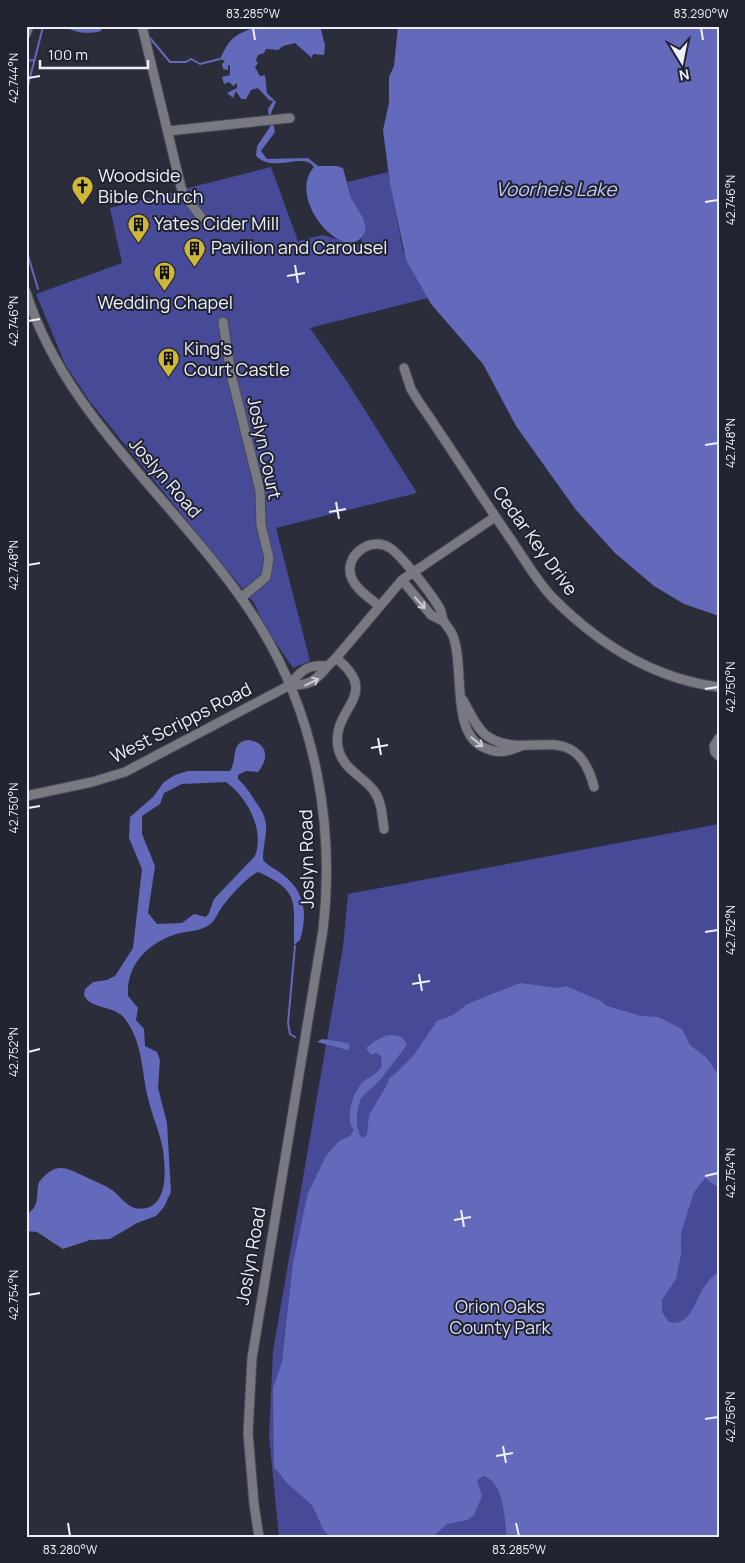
<svg xmlns="http://www.w3.org/2000/svg" width="745" height="1563" font-family="Manrope,sans-serif">
  <style>
    .green { fill: #464a97 }
    .water { fill: #6369bb; fill-rule: evenodd }
    .lines { fill: none; stroke-linecap: round; stroke-linejoin: round }
    .stream { stroke: #6369bb; stroke-width: 2 }
    .minor-casing { stroke: #464856; stroke-width: 11 }
    .minor { stroke: #787981; stroke-width: 9 }
    .oneway { stroke: #cbccd5 }
    .ticks { fill: none; stroke: #eef0f9; stroke-width: 2 }
    .labels { text-anchor: middle; stroke-width: 4; stroke-linejoin: round; paint-order: stroke }
    .poi-label { font-size: 18px; fill: #eef0f9; stroke: #212330; text-anchor: start }
    .street-label { font-size: 18px; fill: #eef0f9; stroke: #212330 }
    .park-label { font-size: 18px; fill: #dbdff5; stroke: #212330 }
    .water-label { font-size: 19px; font-style: italic; fill: #c2c9f5; stroke: #212330 }
    .neatline { fill: none; stroke: #eef0f9; stroke-width: 2 }
    .ticks-label { font-size: 12px; text-anchor: middle; fill: #eef0f9 }
  </style>
  <rect width="100%" height="100%" fill="#2b2d3b"/>
  <g class="green">
    <polygon points="271,167 298,241 322,235 363,246 347,182 388,172 403,251 428,298 310,328 348,383 417,493 276,528 310,661 293,668 265,627 254,603 91,403 65,364 36,294 122,263 110,208"/>
    <polygon points="719,824 719,1537 279,1537 269,1436 273,1351 343,947 348,894"/>
  </g>
  <g class="water">
    <path d="M 66,26 L 101,26 L 101,31 C 91,34 74,34 66,26 Z"/>
    <path d="M 259,26 L 320,26 L 325,45 L 324,55 L 313,54 L 312,58 L 295,43 L 283,46 L 278,50 L 266,49 L 264,53 L 258,55 L 256,60 L 258,63 L 255,67 L 260,76 L 265,75 L 267,93 L 276,102 L 271,113 L 275,132 L 261,151 L 267,159 L 308,158 L 318,166 L 337,166 L 343,168 L 351,198 L 363,218 L 366,229 C 365,232 363,236 360,239 C 338,258 287,197 314,167 C 303,151 274,174 256,156 L 257,146 L 270,127 L 268,109 L 273,101 L 269,100 L 258,88 L 251,90 L 246,99 L 241,99 L 236,91 L 233,98 L 227,93 L 237,88 L 237,83 L 233,86 L 229,82 L 224,84 L 222,77 L 230,75 L 230,66 L 228,65 L 228,70 L 223,69 L 222,64 L 225,61 L 220,59 C 231,36 235,35 259,26 Z"/>
    <polygon points="398,26 719,26 719,616 684,604 654,586 615,553 576,510 516,426 483,364 431,304 406,260 390,184 383,130 389,103 389,77 394,66"/>
    <path d="M 248,740 C 267,742 270,758 258,772 L 246,771 L 238,775 L 238,779 C 246,786 250,793 255,801 C 274,825 263,834 263,860 C 268,866 276,869 282,874 C 305,891 308,914 300,940 L 294,945 C 293,904 302,891 258,872 C 248,876 226,900 220,910 C 217,915 214,922 209,925 C 200,931 190,931 180,933 C 150,941 126,963 128,996 L 138,1008 L 136,1020 L 144,1029 L 145,1046 L 157,1052 L 160,1060 L 158,1088 L 167,1123 L 171,1192 L 164,1207 L 156,1216 L 137,1223 L 110,1239 L 90,1240 L 63,1249 L 37,1232 L 26,1231 L 26,1215 C 41,1205 35,1197 39,1182 C 57,1160 66,1168 88,1178 C 96,1182 105,1185 112,1190 C 119,1195 124,1203 132,1207 C 137,1209 142,1209 147,1208 C 169,1201 165,1167 163,1150 C 160,1133 153,1118 149,1102 C 141,1073 144,1044 125,1019 C 116,1005 90,1010 84,995 L 85,989 L 93,982 L 107,980 L 115,976 L 133,948 L 142,869 L 129,838 L 130,817 L 153,797 L 164,782 L 175,775 L 188,771 L 230,771 C 238,759 230,742 248,740 ZM 226,782 C 247,797 265,830 255,856 L 214,899 L 209,913 L 206,917 L 194,914 L 182,923 L 157,924 L 148,913 L 155,866 L 142,834 L 142,816 L 160,804 L 164,793 L 182,784 Z"/>
    <path d="M 520,983 L 558,988 L 566,986 L 601,1001 L 607,1006 L 641,1016 L 658,1017 L 682,1029 L 690,1045 L 707,1058 L 719,1076 L 719,1188 L 705,1178 L 694,1192 L 681,1233 L 681,1254 L 676,1279 L 662,1300 L 662,1312 L 669,1322 C 692,1328 696,1295 707,1283 C 710,1278 715,1275 719,1272 L 719,1537 L 507,1537 C 504,1519 505,1482 483,1476 L 477,1480 L 482,1496 L 474,1515 L 467,1520 L 447,1524 L 433,1537 L 330,1537 L 324,1531 L 312,1505 L 287,1483 L 274,1467 L 273,1388 L 282,1362 L 293,1263 L 308,1193 L 326,1156 L 339,1141 L 350,1136 L 354,1130 C 344,1120 353,1090 364,1081 C 371,1075 377,1075 382,1066 L 381,1056 L 376,1053 L 371,1055 L 366,1048 C 377,1039 389,1030 403,1038 L 407,1045 L 380,1080 L 361,1098 L 357,1112 L 357,1126 L 360,1136 L 363,1138 L 367,1135 L 369,1115 L 388,1083 L 389,1078 L 394,1075 L 413,1056 L 437,1021 L 453,1015 L 466,1005 L 484,997 Z"/>
    <polygon points="322,1039 348,1043 350,1046 348,1050 317,1042"/>
  </g>
  <g class="lines">
    <g class="stream">
      <polyline points="150,38 170,62 186,62 191,59 200,64 220,59"/>
      <polyline points="26,61 34,60"/>
      <polyline points="26,93 43,27"/>
      <polyline points="26,249 38,289"/>
      <polyline points="295,946 288,1023 290,1034 295,1037"/>
    </g>
    <defs>
      <g id="minor">
        <polyline points="142,26 181,187 185,196 201,217"/>
        <polyline points="26,34 29,26"/>
        <polyline points="168,131 290,118"/>
        <path d="M 26,292 C 50,369 103,432 154,491 C 192,535 231,579 261,628 C 316,719 335,826 323,930 L 252,1358 L 248,1433 L 254,1504 L 259,1537"/>
        <polyline points="223,322 231,374 260,491 261,525 269,558 266,577 241,598"/>
        <path d="M 404,368 L 411,389 L 419,402 C 451,448 480,495 512,541 C 525,560 538,583 554,599 C 599,644 655,679 719,687"/>
        <polyline points="402,580 431,615 443,621"/>
        <path d="M 379,606 C 370,598 357,590 352,579 C 342,557 370,535 390,548 C 402,556 433,596 440,609 C 442,613 442,617 443,620 C 446,626 451,630 453,636 C 465,666 450,735 485,748 C 499,754 507,752 521,746"/>
        <path d="M 336,658 C 383,696 331,707 338,747 C 342,769 363,776 374,791 C 382,802 382,816 384,829"/>
        <path d="M 290,685 C 318,686 318,674 336,658 L 402,580 L 495,517"/>
        <path d="M 463,700 C 469,711 477,729 487,736 C 526,763 576,715 594,787"/>
        <polyline points="719,738 714,746 715,752 719,756"/>
        <path d="M 26,796 L 92,782 L 125,772 L 290,685 C 300,671 308,664 326,666"/>
      </g>
    </defs>
    <use href="#minor" class="minor-casing"/>
    <use href="#minor" class="minor"/>
  </g>
  <defs><path id="oneway-shaft" d="M-6 0H5M1.5-3L5.5 0L1.5 3" fill="none" stroke-width="1.6" stroke-linecap="round" stroke-linejoin="round" transform="scale(1.25)"/></defs>
  <g class="oneway">
    <use href="#oneway-shaft" transform="translate(420 603) rotate(48)"/>
    <use href="#oneway-shaft" transform="translate(312 682) rotate(-26)"/>
    <use href="#oneway-shaft" transform="translate(477 742) rotate(39)"/>
  </g>
  <path class="ticks" d="M 253,28 L 255,40M 701,28 L 703,40M 28,78 L 40,76M 705,202 L 718,200M 295,265 L 298,283M 287,276 L 305,273M 28,321 L 40,319M 705,445 L 718,443M 336,502 L 339,519M 329,512 L 346,509M 28,565 L 40,563M 705,689 L 718,687M 378,738 L 381,755M 371,748 L 388,745M 28,808 L 40,806M 705,932 L 718,930M 419,974 L 422,991M 412,984 L 430,981M 28,1052 L 40,1049M 705,1176 L 718,1173M 461,1210 L 464,1227M 454,1220 L 471,1217M 28,1295 L 40,1293M 705,1419 L 718,1417M 503,1446 L 506,1463M 496,1456 L 513,1453M 68,1523 L 70,1536M 516,1523 L 519,1536"/>
  <defs>
    <symbol id="church-pin" viewBox="-11 -11 22 30"><path d="M0 17L-7.5 6A9.5 9.5 0 1 1 7.5 6Z" fill="#d0b837" stroke="#212330"/><path d="M-1.2-6h2.4v3.5h3.3v2.4h-3.3V6h-2.4V-.1h-3.3v-2.4h3.3Z" fill="#111"/></symbol>
    <symbol id="building-pin" viewBox="-11 -11 22 30"><path d="M0 17L-7.5 6A9.5 9.5 0 1 1 7.5 6Z" fill="#d0b837" stroke="#212330"/><path d="M-4-6H4V6H1V3H-1V6H-4ZM-2.5-4.3h1.7v1.8h-1.7ZM.8-4.3h1.7v1.8H.8ZM-2.5-1h1.7V.8h-1.7ZM.8-1h1.7V.8H.8Z" fill="#111"/></symbol>
  </defs>
  <g fill-rule="evenodd">
    <use href="#church-pin" x="70" y="174" width="25" height="34"/>
    <use href="#building-pin" x="126" y="212" width="25" height="34"/>
    <use href="#building-pin" x="182" y="236" width="25" height="34"/>
    <use href="#building-pin" x="152" y="260" width="25" height="34"/>
    <use href="#building-pin" x="156" y="346" width="25" height="34"/>
  </g>
  <g class="labels">
    <g class="poi-label">
      <text x="98" y="182">Woodside<tspan x="98" dy="21">Bible Church</tspan></text>
      <text x="154" y="230">Yates Cider Mill</text>
      <text x="211" y="254">Pavilion and Carousel</text>
      <text x="165" y="309" text-anchor="middle">Wedding Chapel</text>
      <text x="184" y="355">King's<tspan x="184" dy="21">Court Castle</tspan></text>
    </g>
    <g class="street-label">
      <text transform="translate(264 448) rotate(78)" y="6">Joslyn Court</text>
      <text transform="translate(165 478) rotate(49)" y="6">Joslyn Road</text>
      <text transform="translate(535 541) rotate(54)" y="6">Cedar Key Drive</text>
      <text transform="translate(181 723) rotate(-27)" y="6">West Scripps Road</text>
      <text transform="translate(307 859) rotate(-91)" y="6">Joslyn Road</text>
      <text transform="translate(251 1256) rotate(-80)" y="6">Joslyn Road</text>
    </g>
    <g class="park-label">
      <text x="500" y="1313">Orion Oaks<tspan x="500" dy="21">County Park</tspan></text>
    </g>
    <g class="water-label">
      <text x="556" y="196">Voorheis Lake</text>
    </g>
  </g>
  <rect width="745" height="1563" fill="none" stroke="#212330" stroke-width="55"/>
  <g transform="translate(682 62) rotate(170)" stroke="#212330" stroke-width="4" paint-order="stroke">
  <path d="M0-4L9 19L0 12L-9 19Z" fill="#eef0f9"/>
  <text y="-8" font-size="14" font-weight="bold" text-anchor="middle" fill="#eef0f9">N</text>
  </g>
  <path d="M40 60v8h108v-8" fill="none" stroke="#eef0f9" stroke-width="2.5"/>
  <text x="48" y="60" font-size="15" fill="#eef0f9" stroke="#212330" stroke-width="4" paint-order="stroke">100 m</text>
  <rect x="28" y="28" width="690" height="1508" class="neatline"/>
  <g class="ticks-label">
    <text x="253" y="18">83.285°W</text>
    <text x="701" y="18">83.290°W</text>
    <text transform="translate(14 78) rotate(-90)" y="4">42.744°N</text>
    <text transform="translate(731 200) rotate(-90)" y="4">42.746°N</text>
    <text transform="translate(14 321) rotate(-90)" y="4">42.746°N</text>
    <text transform="translate(731 443) rotate(-90)" y="4">42.748°N</text>
    <text transform="translate(14 565) rotate(-90)" y="4">42.748°N</text>
    <text transform="translate(731 687) rotate(-90)" y="4">42.750°N</text>
    <text transform="translate(14 808) rotate(-90)" y="4">42.750°N</text>
    <text transform="translate(731 930) rotate(-90)" y="4">42.752°N</text>
    <text transform="translate(14 1052) rotate(-90)" y="4">42.752°N</text>
    <text transform="translate(731 1173) rotate(-90)" y="4">42.754°N</text>
    <text transform="translate(14 1295) rotate(-90)" y="4">42.754°N</text>
    <text transform="translate(731 1417) rotate(-90)" y="4">42.756°N</text>
    <text x="70" y="1554">83.280°W</text>
    <text x="519" y="1554">83.285°W</text>
  </g>
</svg>
